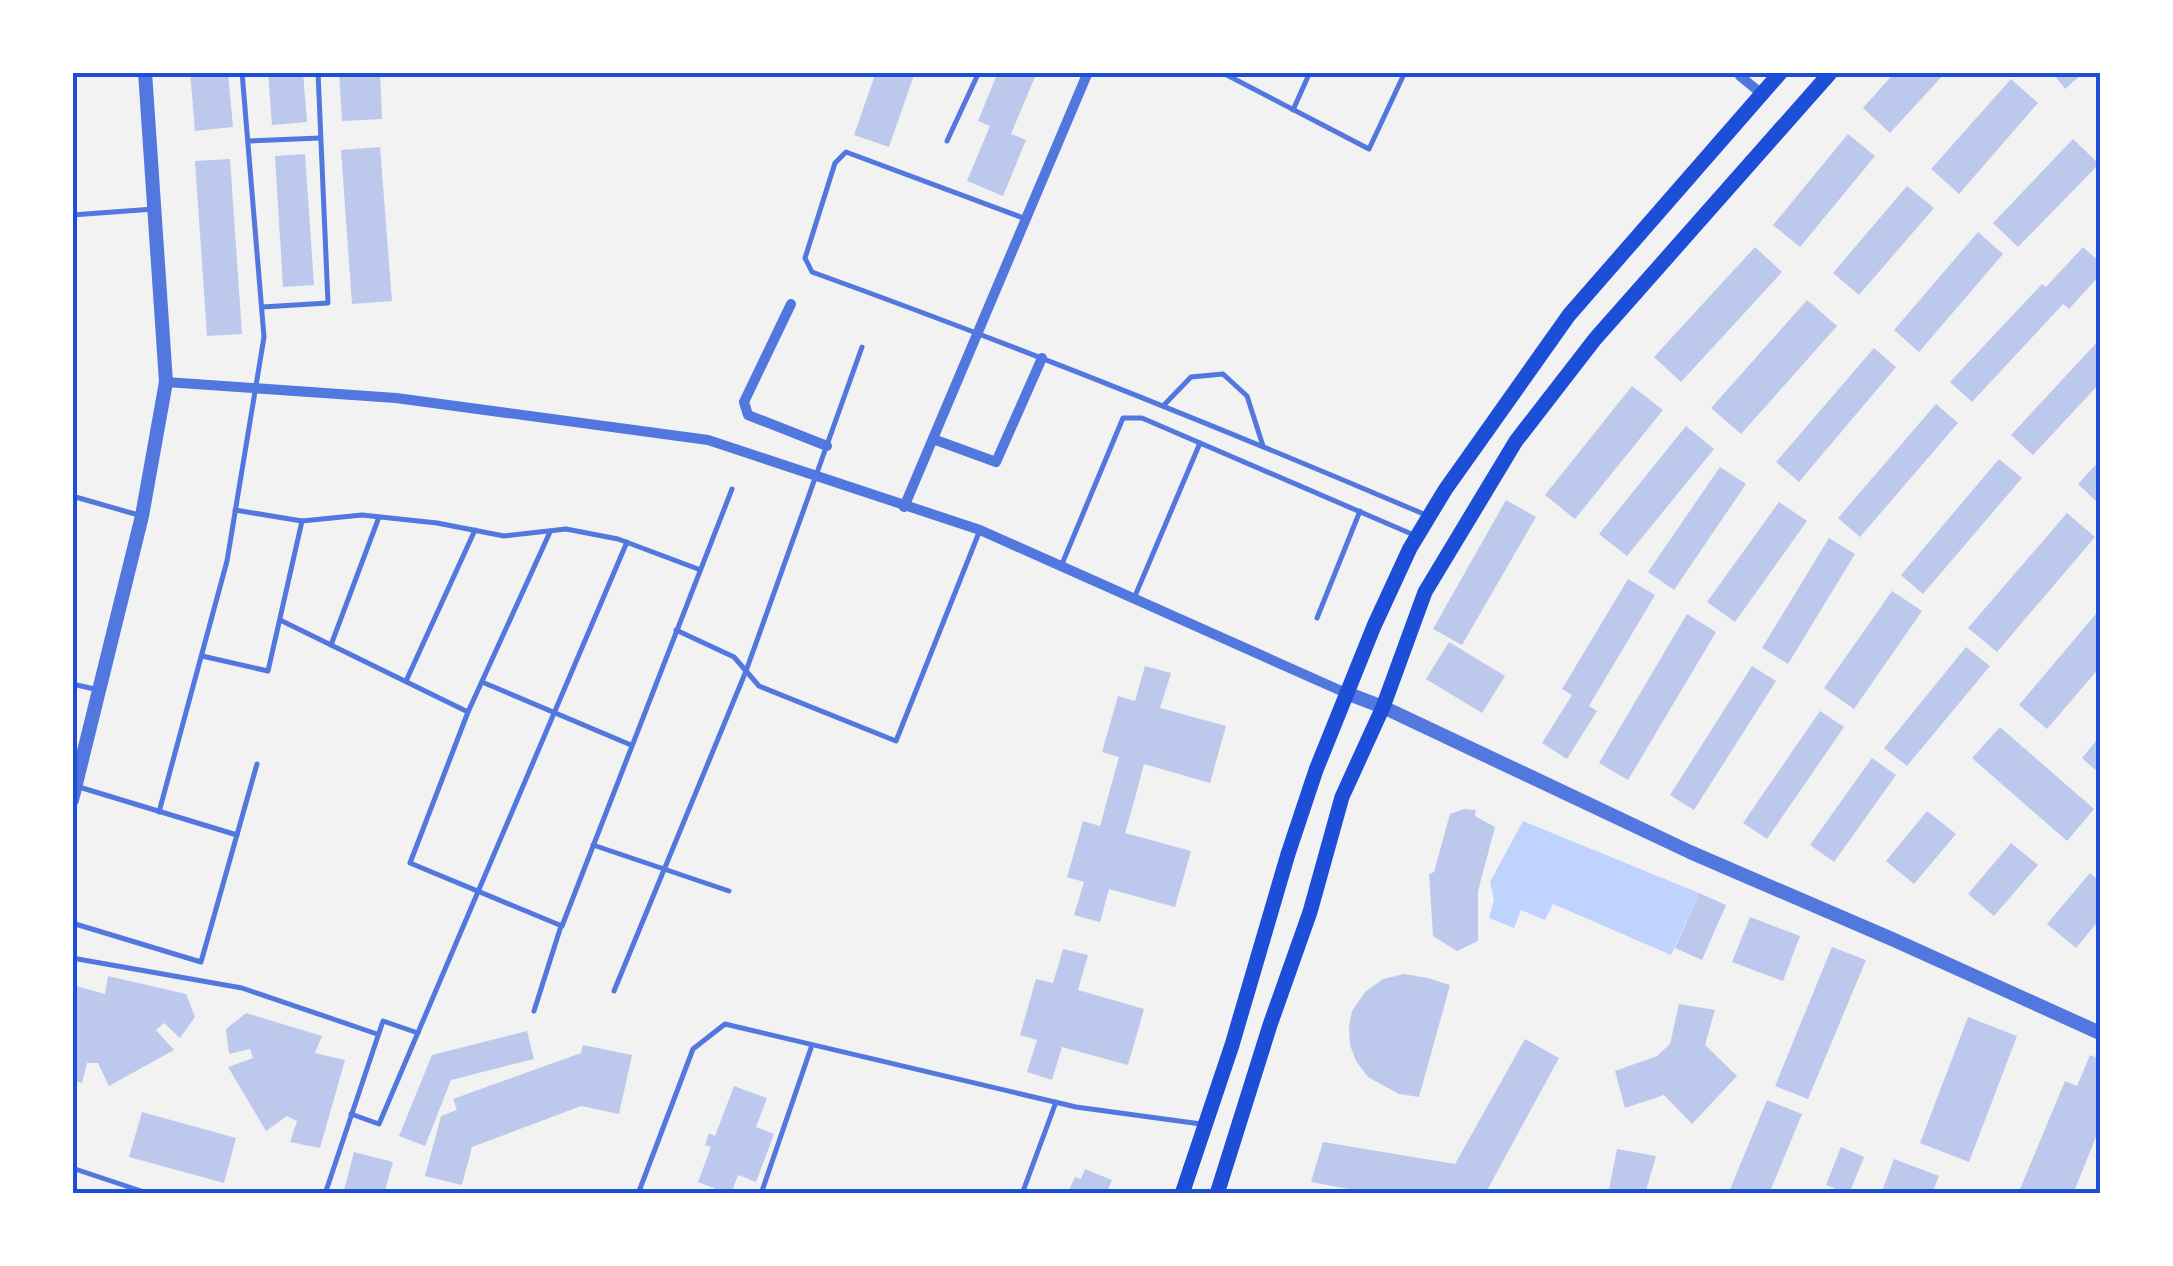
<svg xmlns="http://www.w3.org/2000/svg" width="2173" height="1266" font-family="Signika,sans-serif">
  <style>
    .water { fill: #bfd3fe }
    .building { fill: #bdc9ec }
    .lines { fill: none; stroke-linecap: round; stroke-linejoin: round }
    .service { stroke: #5277de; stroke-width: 5 }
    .minor { stroke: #5277de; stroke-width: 10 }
    .tertiary { stroke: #5277de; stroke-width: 14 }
    .secondary { stroke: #1d4ed8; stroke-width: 15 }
    .neatline { fill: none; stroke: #1d4ed8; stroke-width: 4 }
  </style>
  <rect width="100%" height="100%" fill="#f2f2f2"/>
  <polygon class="water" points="1523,821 1699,893 1671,955 1553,904 1545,920 1521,910 1514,928 1489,918 1494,900 1490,882"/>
  <g class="building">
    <polygon points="190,72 228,72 233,127 195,131"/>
    <polygon points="268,72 303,72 307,122 272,125"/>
    <polygon points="339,72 380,72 382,119 342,121"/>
    <polygon points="876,72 915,72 889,147 854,135"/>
    <polygon points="998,72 1037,72 1011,134 1026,140 1003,196 967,181 990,126 978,121"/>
    <polygon points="1895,72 1946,72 1890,133 1863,108"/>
    <polygon points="2052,72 2084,72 2065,89"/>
    <polygon points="2011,79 2038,103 1959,194 1931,169"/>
    <polygon points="1848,134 1875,156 1800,247 1773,225"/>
    <polygon points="2073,139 2099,164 2018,247 1993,223"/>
    <polygon points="380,147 392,301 352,304 341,150"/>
    <polygon points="305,154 314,285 283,287 275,156"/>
    <polygon points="230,159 242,334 207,336 195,161"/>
    <polygon points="1907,186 1934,208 1859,295 1833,273"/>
    <polygon points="1978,232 2003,254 1919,352 1894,330"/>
    <polygon points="1755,247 1782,272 1681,382 1654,357"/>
    <polygon points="2083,247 2100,262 2100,275 2069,309 2063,304 1972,402 1950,382 2042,284 2046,287"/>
    <polygon points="1807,300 1837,326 1741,434 1711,408"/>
    <polygon points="2100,339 2100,383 2033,455 2011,435"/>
    <polygon points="1874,348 1896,367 1799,482 1776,462"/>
    <polygon points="1632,386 1663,410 1575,519 1545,495"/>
    <polygon points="1936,404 1958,423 1860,537 1838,518"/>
    <polygon points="1686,426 1714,449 1627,556 1599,534"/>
    <polygon points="1999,459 2022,478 1923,594 1901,575"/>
    <polygon points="2100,460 2100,505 2078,484"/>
    <polygon points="1720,467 1746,484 1674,590 1648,572"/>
    <polygon points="1506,500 1536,517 1462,645 1433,629"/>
    <polygon points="1779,502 1807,521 1735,622 1707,602"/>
    <polygon points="2067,513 2095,537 1997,652 1968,628"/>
    <polygon points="1829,538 1855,554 1788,664 1762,648"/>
    <polygon points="1628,579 1655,595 1589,706 1597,711 1567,759 1542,743 1572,695 1562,689"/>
    <polygon points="1892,591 1922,611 1854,709 1824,688"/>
    <polygon points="2100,609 2100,667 2047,729 2019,705"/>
    <polygon points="1687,614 1716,632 1628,780 1599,763"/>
    <polygon points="1449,642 1505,676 1482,713 1426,679"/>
    <polygon points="1966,647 1990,666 1907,766 1884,748"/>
    <polygon points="1145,666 1171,673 1160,708 1226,726 1210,783 1144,764 1135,798 1125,833 1191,851 1175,907 1109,889 1100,922 1074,915 1084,882 1067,877 1083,821 1100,826 1119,757 1102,752 1118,696 1135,701"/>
    <polygon points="1752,666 1776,681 1694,810 1670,795"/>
    <polygon points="1820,711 1844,727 1767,839 1743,823"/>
    <polygon points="2000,727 2094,809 2067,841 1972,758"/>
    <polygon points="2100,736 2100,774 2082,758"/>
    <polygon points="1872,758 1896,775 1834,862 1810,845"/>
    <polygon points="1464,809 1476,810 1475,816 1495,827 1478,891 1478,941 1457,951 1433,936 1429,874 1434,872 1450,814"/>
    <polygon points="1927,811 1956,834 1914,884 1886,861"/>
    <polygon points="2011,843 2038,865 1994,916 1968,894"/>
    <polygon points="2090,873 2100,882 2100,919 2076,948 2047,924"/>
    <polygon points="1699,893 1726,905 1702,960 1675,948"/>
    <polygon points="1750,917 1800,936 1783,981 1732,962"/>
    <polygon points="1832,947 1866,960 1808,1099 1775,1086"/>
    <polygon points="1063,949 1088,955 1078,990 1144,1009 1128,1065 1062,1047 1052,1080 1027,1072 1037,1040 1020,1035 1036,979 1053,983"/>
    <polygon points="1404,974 1428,978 1450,985 1419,1097 1399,1094 1368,1077 1356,1061 1350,1045 1349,1026 1352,1011 1365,992 1383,979"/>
    <polygon points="108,976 186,994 195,1017 180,1038 164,1023 156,1030 174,1050 109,1086 98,1063 87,1063 82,1083 72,1080 72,1001 76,986 105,994"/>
    <polygon points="1679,1004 1715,1010 1705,1045 1737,1076 1692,1124 1664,1095 1625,1108 1615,1071 1657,1056 1670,1044"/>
    <polygon points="246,1013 322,1036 315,1053 345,1060 320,1148 290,1142 297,1121 287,1116 266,1131 228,1067 253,1058 250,1049 229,1054 226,1029"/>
    <polygon points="1968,1017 2017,1036 1969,1162 1920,1143"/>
    <polygon points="527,1031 534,1059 451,1080 425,1146 399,1136 432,1055"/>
    <polygon points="1525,1039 1559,1058 1485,1194 1375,1194 1311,1182 1323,1142 1455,1164"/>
    <polygon points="583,1045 632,1055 619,1114 581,1106 472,1147 462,1185 425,1176 441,1116 457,1110 453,1099 581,1053"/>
    <polygon points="2090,1055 2100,1059 2100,1127 2073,1194 2018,1194 2065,1081 2077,1086"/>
    <polygon points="734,1086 767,1098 756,1127 774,1134 756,1182 738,1175 731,1194 729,1194 698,1182 711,1147 705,1145 709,1133 715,1136"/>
    <polygon points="1767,1100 1802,1114 1769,1194 1728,1194"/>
    <polygon points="142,1112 236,1138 224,1183 129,1157"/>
    <polygon points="1841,1147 1864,1157 1849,1194 1826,1185"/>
    <polygon points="1617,1149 1656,1156 1645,1194 1608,1194"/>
    <polygon points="354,1152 393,1162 384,1194 343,1194"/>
    <polygon points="1894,1159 1939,1176 1932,1194 1881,1194"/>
    <polygon points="1085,1169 1112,1180 1106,1194 1075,1194 1069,1190 1075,1177 1081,1179"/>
  </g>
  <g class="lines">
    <g class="service">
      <polyline points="1221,72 1369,149 1405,72"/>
      <polyline points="1293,110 1310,72"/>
      <polyline points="248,141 320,138"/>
      <polyline points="947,141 979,72"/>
      <polyline points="72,215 154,209"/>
      <path d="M 1026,219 L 846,152 L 835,163 L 805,258 L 812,272 C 1020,347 1224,429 1426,515"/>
      <polyline points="262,307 328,303 318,72"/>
      <polyline points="1163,406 1191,377 1223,374 1247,396 1263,446"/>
      <polyline points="72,496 142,516"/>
      <polyline points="235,510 302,521 362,515 437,523 504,536 566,529 618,539 698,569"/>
      <polyline points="1062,564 1123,418 1142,418 1414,535"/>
      <polyline points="1135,596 1200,443"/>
      <polyline points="1317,618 1360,511"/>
      <polyline points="280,620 468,712 550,532"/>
      <polyline points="676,630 734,657 759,686 896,741 980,530"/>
      <polyline points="331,645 379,517"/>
      <polyline points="202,656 268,671 302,521"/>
      <polyline points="406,681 475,530"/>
      <polyline points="482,682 631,745"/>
      <polyline points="72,684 99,690"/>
      <polyline points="468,712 410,863 562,926 732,489"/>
      <polyline points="79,787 237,835"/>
      <polyline points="159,812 227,561 264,337 242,72"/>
      <polyline points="593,845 729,891"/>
      <polyline points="72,923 201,962 257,764"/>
      <polyline points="72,958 242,988 377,1034"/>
      <polyline points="614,991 746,671 862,347"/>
      <polyline points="534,1011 561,926"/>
      <polyline points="351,1114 379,1124 627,542"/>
      <polyline points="72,1168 150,1194"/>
      <polyline points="325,1194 383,1021 418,1033"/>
      <polyline points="638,1194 693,1049 725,1024 1076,1107 1201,1124"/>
      <polyline points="761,1194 812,1045"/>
      <polyline points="1022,1194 1056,1102"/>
    </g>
    <g class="minor">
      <polyline points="1740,76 1762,94"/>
      <polyline points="791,304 744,402 748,415 827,446"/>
      <polyline points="166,382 396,398 708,440 980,530 1346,693"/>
      <polyline points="933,439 996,462 1042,358"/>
      <polyline points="904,507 1088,72"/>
    </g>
    <g class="tertiary">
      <polyline points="1346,693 1383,707 1690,852 1892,939 2100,1033"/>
      <polyline points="72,800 142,516 166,382 145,72"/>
    </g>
    <g class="secondary">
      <polyline points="1182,1194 1232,1045 1288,854 1316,770 1374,626 1410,548 1445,490 1569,315 1781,72"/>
      <polyline points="1217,1194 1270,1025 1310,912 1342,797 1383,707 1425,592 1516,441 1595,339 1831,72"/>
    </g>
  </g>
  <rect width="2173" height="1266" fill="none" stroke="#ffffff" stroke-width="150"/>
  <rect x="75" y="75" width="2023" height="1116" class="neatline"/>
</svg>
